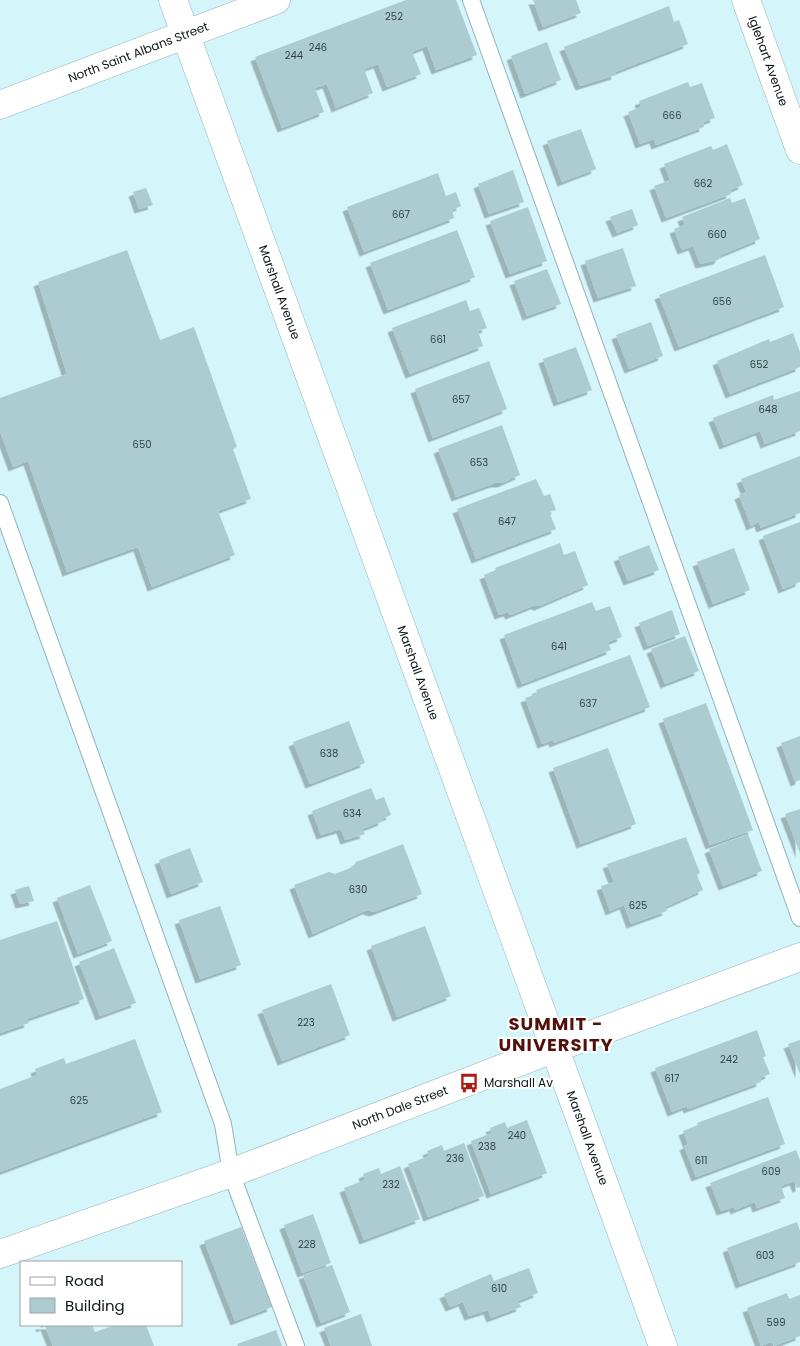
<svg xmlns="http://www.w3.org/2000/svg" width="800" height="1346" font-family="Poppins,sans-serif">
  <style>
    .building { fill: #acccd1; filter: url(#shadow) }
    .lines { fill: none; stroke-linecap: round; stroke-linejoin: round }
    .lane-casing { stroke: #94b2b8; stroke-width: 18 }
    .street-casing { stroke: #94b2b8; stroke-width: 29 }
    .secondary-casing { stroke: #94b2b8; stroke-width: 29 }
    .lane { stroke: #fff; stroke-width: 16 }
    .street { stroke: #fff; stroke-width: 28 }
    .secondary { stroke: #fff; stroke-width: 28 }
    .labels { text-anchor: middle; stroke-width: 4; stroke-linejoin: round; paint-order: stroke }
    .number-label { font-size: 10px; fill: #334446 }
    .street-label { font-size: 12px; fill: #0b1718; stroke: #fff }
    .poi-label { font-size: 12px; fill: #0b1718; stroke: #fff; text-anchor: start }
    .district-label { font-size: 18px; font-weight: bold; letter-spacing: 1px; fill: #54110b; stroke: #fff }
  </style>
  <defs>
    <filter id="shadow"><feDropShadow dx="-4.5" dy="4.5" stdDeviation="0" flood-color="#0004"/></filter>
  </defs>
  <rect width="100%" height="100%" fill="#d4f5fa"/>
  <g class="building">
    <polygon points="406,0 456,0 477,55 436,70 427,46 412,52 421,74 387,87 378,64 364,69 373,93 336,108 327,84 315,88 324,112 282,128 255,57"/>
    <polygon points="533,0 576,0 581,13 543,27"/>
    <polygon points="669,6 674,22 679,20 688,44 615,72 616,75 580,86 564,47"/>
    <polygon points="547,42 561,80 525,94 511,56"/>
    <polygon points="688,82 690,87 702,83 715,118 703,122 704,127 656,145 654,139 640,144 628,112 641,107 639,101"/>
    <polygon points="581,129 596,169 562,182 547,141"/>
    <polygon points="727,144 743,185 730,190 731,194 666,218 654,186 670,180 664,164 711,146 713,150"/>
    <polygon points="513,170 524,202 489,214 478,184"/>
    <polygon points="438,173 446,196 456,192 461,206 452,210 454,218 364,252 347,207"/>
    <polygon points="146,188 153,205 139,209 133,192"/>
    <polygon points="730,198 732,203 745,198 760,239 721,255 718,260 700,264 693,246 682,250 674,229 685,225 682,217"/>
    <polygon points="528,207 547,261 510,274 490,221"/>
    <polygon points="632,209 638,225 617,233 610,217"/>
    <polygon points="457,230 475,277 388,310 370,263"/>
    <polygon points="623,248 636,286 598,298 585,261"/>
    <polygon points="127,250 160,340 194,327 237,447 233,449 251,499 218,511 235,555 152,587 138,547 67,572 28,461 13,467 0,431 0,398 67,374 38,282"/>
    <polygon points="765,255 784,307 679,347 659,295"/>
    <polygon points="547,269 561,304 527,316 514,281"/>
    <polygon points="466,300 470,311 479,308 487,328 478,331 483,346 410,374 392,328"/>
    <polygon points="651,322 663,356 629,369 616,335"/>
    <polygon points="793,333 800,352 800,367 730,394 717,361 769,339 770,342"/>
    <polygon points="576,347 592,390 558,402 543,359"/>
    <polygon points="489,361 507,409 433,438 415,389"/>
    <polygon points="800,391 800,431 765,444 760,431 724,445 713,418 773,395 774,400"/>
    <polygon points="502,425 520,475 502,483 495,483 456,497 438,449"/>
    <polygon points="800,456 800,513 761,528 759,522 751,526 739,495 746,492 741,479"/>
    <polygon points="536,479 544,496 550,494 556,510 549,512 556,529 476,559 457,509"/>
    <polygon points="800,522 800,582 783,589 763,536"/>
    <polygon points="560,543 564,555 575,551 588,585 539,606 535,605 510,615 508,612 499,615 484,575 496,570 495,568"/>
    <polygon points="649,545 659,570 628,581 618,557"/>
    <polygon points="734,548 750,590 713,604 697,562"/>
    <polygon points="592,602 596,611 610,606 622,637 608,642 611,650 522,684 504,635"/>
    <polygon points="672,610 680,634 648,646 639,623"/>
    <polygon points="685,636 699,671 665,684 651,649"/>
    <polygon points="630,655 650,707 554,743 553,740 542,744 525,698 537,694 536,690"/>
    <polygon points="706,703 753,830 710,845 663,719"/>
    <polygon points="349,721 365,763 310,784 293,742"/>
    <polygon points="800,736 800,780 795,782 781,743"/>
    <polygon points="608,748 636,824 581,844 553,768"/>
    <polygon points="371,788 376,800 384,797 391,815 382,819 383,821 362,829 365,834 345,840 341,829 321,835 312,811"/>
    <polygon points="800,809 800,853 785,814"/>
    <polygon points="748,834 762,871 723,886 709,849"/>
    <polygon points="686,837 700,873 697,875 703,890 665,907 667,911 631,924 624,905 610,911 601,886 614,882 607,864"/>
    <polygon points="403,844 422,894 374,912 367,910 313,934 294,885 329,872 335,874 353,867 356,862"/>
    <polygon points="190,848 203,882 171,894 159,860"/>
    <polygon points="90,885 112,941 78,954 57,898"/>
    <polygon points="29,886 34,901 20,904 15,890"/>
    <polygon points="220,906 241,965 200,979 179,920"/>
    <polygon points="57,921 84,999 27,1019 29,1023 0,1033 0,940"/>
    <polygon points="425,926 451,996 397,1017 371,946"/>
    <polygon points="114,948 136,1003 100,1016 79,962"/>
    <polygon points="331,984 350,1035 282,1061 262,1010"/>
    <polygon points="757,1030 766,1056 763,1057 770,1074 760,1078 761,1082 688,1109 687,1106 672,1112 655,1068"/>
    <polygon points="135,1039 162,1112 0,1172 0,1089 37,1075 35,1069 64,1058 66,1064"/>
    <polygon points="800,1040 800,1074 788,1044"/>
    <polygon points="768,1097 785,1144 696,1177 684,1146 688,1144 683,1131 698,1125 697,1123"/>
    <polygon points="527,1120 547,1173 491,1194 471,1141 492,1133 490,1128 505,1122 507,1128"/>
    <polygon points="464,1143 484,1196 428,1217 408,1164 429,1156 427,1151 442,1145 444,1151"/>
    <polygon points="796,1150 800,1160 800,1187 797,1188 794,1181 781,1186 785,1198 757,1208 755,1202 735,1210 734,1207 721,1211 710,1183"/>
    <polygon points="400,1166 420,1219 364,1240 344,1188 365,1180 363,1174 379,1168 381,1174"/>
    <polygon points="313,1214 331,1263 302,1273 284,1225"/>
    <polygon points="797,1222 800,1231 800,1262 740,1284 727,1248"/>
    <polygon points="241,1227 272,1307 235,1321 204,1241"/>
    <polygon points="332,1265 350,1312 321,1323 303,1275"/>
    <polygon points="529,1268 538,1293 518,1301 521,1307 491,1318 488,1310 469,1316 463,1302 450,1307 444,1294 491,1274 494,1281"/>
    <polygon points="787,1293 789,1299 800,1295 800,1336 774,1346 771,1342 761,1346 747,1308"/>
    <polygon points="361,1314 372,1346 331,1346 324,1328"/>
    <polygon points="40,1325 92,1325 95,1332 115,1325 146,1325 154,1346 53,1346 45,1326 41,1328"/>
    <polygon points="276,1330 282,1346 238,1346 237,1344"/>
  </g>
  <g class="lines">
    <defs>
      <g id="lane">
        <polyline points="471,0 800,918"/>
        <polyline points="0,503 223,1124 231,1173 296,1346"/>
      </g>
      <g id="street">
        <path id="s1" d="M 746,0 L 800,150"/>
        <path id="s2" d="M 0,105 L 276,0"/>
      </g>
      <g id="secondary">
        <path id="s3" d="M 173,0 L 663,1346"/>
        <path id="s4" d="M 0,1254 L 231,1173 L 553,1049 L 800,957"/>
      </g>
    </defs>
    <use href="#lane" class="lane-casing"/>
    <use href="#street" class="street-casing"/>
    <use href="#secondary" class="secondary-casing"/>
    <use href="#lane" class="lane"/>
    <use href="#street" class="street"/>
    <use href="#secondary" class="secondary"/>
  </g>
  <defs>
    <symbol id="bus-bare" viewBox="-9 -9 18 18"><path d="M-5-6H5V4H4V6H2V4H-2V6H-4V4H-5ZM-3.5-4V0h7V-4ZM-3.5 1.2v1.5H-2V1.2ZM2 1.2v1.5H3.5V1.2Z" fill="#ab1912" stroke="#fff" stroke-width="2.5" paint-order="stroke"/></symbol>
  </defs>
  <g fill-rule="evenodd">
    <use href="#bus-bare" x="455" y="1069" width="28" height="28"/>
  </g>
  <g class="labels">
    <g class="number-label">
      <text x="394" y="20">252</text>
      <text x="318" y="51">246</text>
      <text x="294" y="59">244</text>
      <text x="672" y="119">666</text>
      <text x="703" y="187">662</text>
      <text x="401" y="218">667</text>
      <text x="717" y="238">660</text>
      <text x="722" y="305">656</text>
      <text x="438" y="343">661</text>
      <text x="759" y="368">652</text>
      <text x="461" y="403">657</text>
      <text x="768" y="413">648</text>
      <text x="142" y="448">650</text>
      <text x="479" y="466">653</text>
      <text x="507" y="525">647</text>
      <text x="559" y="650">641</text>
      <text x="588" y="707">637</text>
      <text x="329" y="757">638</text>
      <text x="352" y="817">634</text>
      <text x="358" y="893">630</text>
      <text x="638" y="909">625</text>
      <text x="306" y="1026">223</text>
      <text x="729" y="1063">242</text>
      <text x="672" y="1082">617</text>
      <text x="79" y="1104">625</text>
      <text x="517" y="1139">240</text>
      <text x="487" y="1150">238</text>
      <text x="455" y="1162">236</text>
      <text x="701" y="1164">611</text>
      <text x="771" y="1175">609</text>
      <text x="391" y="1188">232</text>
      <text x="307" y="1248">228</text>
      <text x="765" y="1259">603</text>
      <text x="499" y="1292">610</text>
      <text x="776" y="1326">599</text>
    </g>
    <g class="street-label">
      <text dy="4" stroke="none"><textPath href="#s2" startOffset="148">North Saint Albans Street</textPath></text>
      <text dy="4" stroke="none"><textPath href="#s1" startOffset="65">Iglehart Avenue</textPath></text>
      <text dy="4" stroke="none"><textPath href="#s3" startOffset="311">Marshall Avenue</textPath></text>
      <text dy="4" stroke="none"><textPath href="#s3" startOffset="716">Marshall Avenue</textPath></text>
      <text dy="4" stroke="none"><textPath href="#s4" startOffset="426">North Dale Street</textPath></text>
      <text dy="4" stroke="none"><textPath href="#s3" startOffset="1211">Marshall Avenue</textPath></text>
    </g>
    <g class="poi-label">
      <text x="484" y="1087">Marshall Av</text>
    </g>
    <g class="district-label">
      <text x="556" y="1030">SUMMIT -<tspan x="556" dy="21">UNIVERSITY</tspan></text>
    </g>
  </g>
  <rect x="20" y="1261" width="162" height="65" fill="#ffffff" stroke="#9da2a3"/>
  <rect x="30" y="1277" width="25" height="8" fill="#ffffff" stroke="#9da2a3"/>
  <text x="65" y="1286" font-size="15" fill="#0b1718">Road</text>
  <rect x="30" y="1298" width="25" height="15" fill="#acccd1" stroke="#9da2a3"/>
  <text x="65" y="1311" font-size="15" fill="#0b1718">Building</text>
</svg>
